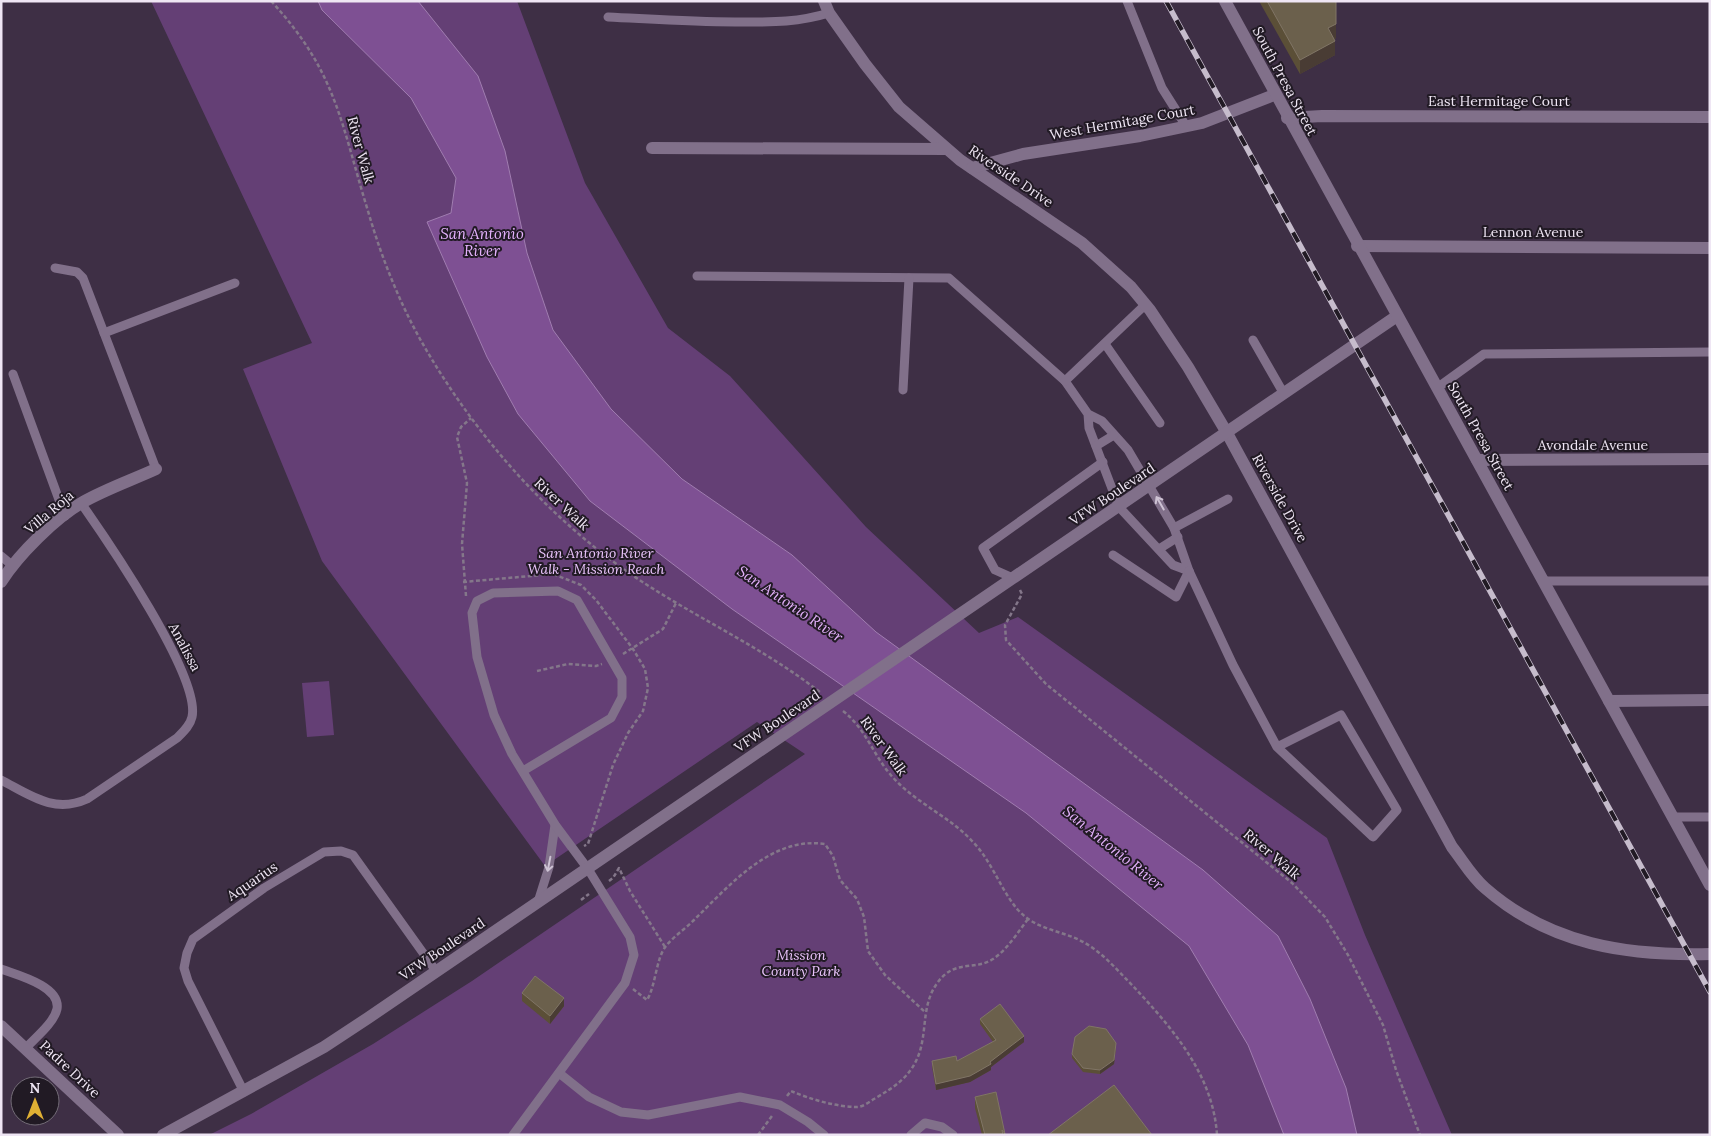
<svg xmlns="http://www.w3.org/2000/svg" width="1711" height="1136" font-family="Lora,serif">
  <style>
    .green { fill: #643f75 }
    .water { fill: #7e5093; stroke: #a07db0 }
    .lines { fill: none; stroke-linecap: round; stroke-linejoin: round }
    .path { stroke: #84778a; stroke-width: 2.5; stroke-dasharray: 4 2.5; stroke-linecap: butt }
    .service { stroke: #81708a; stroke-width: 9 }
    .minor { stroke: #81708a; stroke-width: 12 }
    .secondary { stroke: #81708a; stroke-width: 12 }
    .rail-casing { stroke: #c6bccc; stroke-width: 5.5 }
    .rail { stroke: #211a24; stroke-width: 4; stroke-dasharray: 11; stroke-linecap: butt }
    .wall { fill: #5b4f37 }
    .shaded-wall { fill: #493c34 }
    .building { fill: #6b604c; stroke: #807566 }
    .oneway { stroke: #cec3d4 }
    .labels { text-anchor: middle; stroke-width: 4; stroke-linejoin: round; paint-order: stroke }
    .street-label { font-size: 14px; fill: #efe6f4; stroke: #211a24 }
    .park-label { font-size: 14px; font-style: italic; fill: #eac4fc; stroke: #211a24 }
    .water-label { font-size: 15px; font-style: italic; fill: #e4b1fc; stroke: #211a24 }
  </style>
  <rect width="100%" height="100%" fill="#3e2f45"/>
  <g class="green">
    <polygon points="151,1 517,1 585,183 668,328 730,376 866,527 979,633 1018,617 1327,838 1365,935 1452,1135 209,1135 251,1114 373,1044 472,981 805,754 757,722 545,866 322,561 243,369 312,343"/>
    <polygon points="329,681 334,735 307,737 302,683"/>
  </g>
  <polygon class="water" points="318,1 418,1 478,76 505,151 527,253 553,330 611,409 682,479 792,555 876,632 1203,870 1278,936 1310,999 1346,1088 1357,1135 1284,1135 1248,1045 1189,946 1026,813 732,609 590,501 518,414 487,357 427,222 451,213 456,178 411,98 322,10"/>
  <g class="lines">
    <g class="path">
      <path d="M 271,1 C 337,72 341,124 368,211 C 381,256 398,299 420,339 C 473,433 548,519 638,579 C 698,619 764,648 821,693"/>
      <polyline points="463,582 553,574 581,585 596,600 633,649 645,669 648,688 643,711 628,733 613,765 588,844 584,846"/>
      <polyline points="1020,590 1022,594 1005,625 1006,640 1046,684 1292,883 1325,917 1348,955 1383,1025 1396,1070 1420,1135"/>
      <polyline points="466,596 462,544 467,483 457,437 461,427 471,418"/>
      <polyline points="623,654 663,629 676,603"/>
      <polyline points="537,671 568,664 596,666 602,664"/>
      <path d="M 843,711 C 865,728 873,754 890,774 C 913,802 948,815 972,841 C 992,861 1000,889 1018,910 C 1037,931 1063,930 1085,943 C 1104,954 1118,971 1133,986 C 1172,1028 1213,1074 1217,1135"/>
      <polyline points="609,881 613,878 619,868 630,891 665,947"/>
      <polyline points="581,900 589,894"/>
      <path d="M 633,989 L 647,1000 C 656,985 656,958 666,946 C 673,937 685,929 694,920 C 729,886 771,836 825,844 L 833,856 L 840,880 L 857,899 L 864,917 L 868,951 L 885,975 L 925,1012"/>
      <path d="M 787,1096 L 791,1091 C 810,1099 836,1107 857,1107 C 863,1107 869,1102 874,1099 C 896,1086 912,1076 920,1051 C 927,1027 922,1003 938,982 C 955,959 975,971 993,959 C 1007,950 1018,932 1028,919"/>
      <polyline points="758,1135 772,1116"/>
    </g>
    <g class="service">
      <polyline points="1127,1 1162,88 1186,126"/>
      <path d="M 608,17 C 650,19 692,22 735,22 C 769,22 796,23 829,13"/>
      <polyline points="55,268 77,272 83,278 156,469"/>
      <polyline points="697,276 949,278 1065,381 1088,414 1102,421 1128,450 1174,528 1189,571 1173,565 1119,507 1089,428 1088,414"/>
      <polyline points="104,333 235,283"/>
      <polyline points="1253,340 1284,394"/>
      <polyline points="1105,344 1160,423"/>
      <polyline points="13,374 65,516"/>
      <polyline points="1065,381 1146,304"/>
      <polyline points="1437,388 1484,354 1710,352"/>
      <polyline points="903,390 909,278"/>
      <polyline points="1096,446 1114,435"/>
      <polyline points="1174,528 1228,499"/>
      <polyline points="1159,549 1178,537"/>
      <polyline points="1113,555 1176,597 1189,571"/>
      <polyline points="1,556 13,566"/>
      <polyline points="1189,571 1233,665 1277,747 1341,715 1397,810 1373,837 1277,747"/>
      <polyline points="1013,578 995,570 983,548 1103,462"/>
      <polyline points="1544,581 1710,581"/>
      <path d="M 1,780 C 30,795 54,814 87,799 L 177,738 C 183,732 190,726 192,717 C 201,677 107,540 81,503"/>
      <polyline points="1672,817 1710,817"/>
      <polyline points="538,902 549,867 555,825"/>
      <path d="M 1,969 C 17,975 61,986 57,1009 C 54,1023 35,1038 26,1048"/>
      <polyline points="559,1073 589,1097 621,1112 648,1115 740,1097 780,1105 808,1122 824,1135"/>
      <polyline points="244,1092 188,981 184,968 187,953 193,939 264,888 324,852 341,851 353,855 436,971"/>
      <polyline points="513,1135 625,983 634,955 630,937 588,869 556,826 512,754 494,715 477,657 472,613 477,601 493,593 558,591 577,600 622,678 622,697 611,718 523,771"/>
      <polyline points="911,1135 925,1123 942,1127 953,1135"/>
    </g>
    <g class="minor">
      <path d="M 824,1 L 829,13 L 865,64 L 899,107 L 922,127 L 960,160 L 1082,243 L 1131,287 L 1150,310 L 1188,367 L 1227,433 L 1452,847 C 1463,861 1472,877 1485,888 C 1550,945 1627,956 1710,954"/>
      <polyline points="1287,118 1322,116 1710,117"/>
      <polyline points="652,148 946,149"/>
      <polyline points="972,168 1023,154 1140,136 1202,123 1274,95"/>
      <polyline points="1357,246 1710,248"/>
      <polyline points="1477,460 1710,459"/>
      <path d="M 1,582 C 18,555 55,518 83,502 C 106,489 132,480 156,469"/>
      <polyline points="1609,701 1710,700"/>
      <polyline points="1,1026 118,1135"/>
      <polyline points="163,1135 324,1047 368,1018 1397,316"/>
    </g>
    <polyline class="secondary" points="1225,1 1710,885"/>
    <defs>
      <polyline id="rail" points="1166,1 1710,992"/>
    </defs>
    <use href="#rail" class="rail-casing"/>
    <use href="#rail" class="rail"/>
  </g>
  <g class="wall">
    <polygon points="1259,1 1336,1 1336,38 1334,39 1335,55 1300,74"/>
    <polygon points="522,993 564,1006 550,1024 522,1001"/>
    <polygon points="980,1019 1024,1042 991,1067 991,1070 970,1082 936,1090 932,1067 932,1061 957,1061 993,1042 980,1024"/>
    <polygon points="1116,1047 1114,1064 1100,1074 1083,1072 1072,1058 1072,1054"/>
    <polygon points="996,1092 1005,1135 982,1135 975,1108 975,1097"/>
  </g>
  <g class="shaded-wall">
    <polygon points="1336,24 1336,38 1328,42 1328,28"/>
    <polygon points="1335,41 1335,55 1300,74 1300,60"/>
    <polygon points="564,998 564,1006 550,1024 550,1016"/>
    <polygon points="1024,1036 1024,1042 991,1067 991,1070 970,1082 936,1090 936,1084 990,1062"/>
    <polygon points="1116,1043 1114,1064 1100,1074 1100,1070"/>
  </g>
  <g class="building">
    <polygon points="1267,1 1336,1 1336,24 1328,28 1335,41 1300,60"/>
    <polygon points="535,976 564,998 550,1016 522,993"/>
    <polygon points="1000,1004 1024,1036 990,1062 991,1064 970,1076 936,1084 932,1061 956,1056 957,1061 996,1040 980,1019"/>
    <polygon points="1089,1026 1106,1029 1116,1043 1114,1060 1100,1070 1083,1068 1072,1054 1075,1037"/>
    <polygon points="1114,1085 1152,1135 1048,1135"/>
    <polygon points="996,1092 1005,1134 1002,1130 1003,1135 985,1135 975,1097"/>
  </g>
  <defs><path id="oneway-shaft" d="M-6 0H5M1.5-3L5.5 0L1.5 3" fill="none" stroke-width="1.6" stroke-linecap="round" stroke-linejoin="round" transform="scale(1.25)"/></defs>
  <g class="oneway">
    <use href="#oneway-shaft" transform="translate(1160 503) rotate(-120)"/>
    <use href="#oneway-shaft" transform="translate(549 864) rotate(101)"/>
  </g>
  <g class="labels">
    <g class="street-label">
      <text transform="translate(1285 81) rotate(62)" y="5">South Presa Street</text>
      <text x="1499" y="106">East Hermitage Court</text>
      <text transform="translate(1122 122) rotate(-10)" y="5">West Hermitage Court</text>
      <text transform="translate(361 150) rotate(75)" y="5">River Walk</text>
      <text transform="translate(1011 176) rotate(34)" y="5">Riverside Drive</text>
      <text x="1533" y="237">Lennon Avenue</text>
      <text transform="translate(1481 436) rotate(61)" y="5">South Presa Street</text>
      <text x="1593" y="450">Avondale Avenue</text>
      <text transform="translate(1112 494) rotate(-34)" y="5">VFW Boulevard</text>
      <text transform="translate(1280 498) rotate(61)" y="5">Riverside Drive</text>
      <text transform="translate(562 504) rotate(43)" y="5">River Walk</text>
      <text transform="translate(49 512) rotate(-40)" y="5">Villa Roja</text>
      <text transform="translate(185 647) rotate(62)" y="5">Analissa</text>
      <text transform="translate(777 721) rotate(-34)" y="5">VFW Boulevard</text>
      <text transform="translate(884 746) rotate(54)" y="5">River Walk</text>
      <text transform="translate(1272 854) rotate(40)" y="5">River Walk</text>
      <text transform="translate(252 881) rotate(-34)" y="5">Aquarius</text>
      <text transform="translate(442 949) rotate(-34)" y="5">VFW Boulevard</text>
      <text transform="translate(70 1069) rotate(43)" y="5">Padre Drive</text>
    </g>
    <g class="park-label">
      <text x="596" y="558">San Antonio River<tspan x="596" dy="16">Walk - Mission Reach</tspan></text>
      <text x="801" y="960">Mission<tspan x="801" dy="16">County Park</tspan></text>
    </g>
    <g class="water-label">
      <text x="482" y="239">San Antonio<tspan x="482" dy="17">River</tspan></text>
      <text transform="translate(790 604) rotate(34)" y="5">San Antonio River</text>
      <text transform="translate(1113 848) rotate(39)" y="5">San Antonio River</text>
    </g>
  </g>
  <rect width="1711" height="1136" fill="none" stroke="#efe6f4" stroke-width="5"/>
  <g transform="translate(35 1101)"><circle r="24" fill="#211a24" stroke="#736c77"/>
  <path d="M0-4L9 19L0 12L-9 19Z" fill="#e0b034"/>
  <text y="-8" font-size="14" font-weight="bold" text-anchor="middle" fill="#efe6f4">N</text>
  </g>
</svg>
